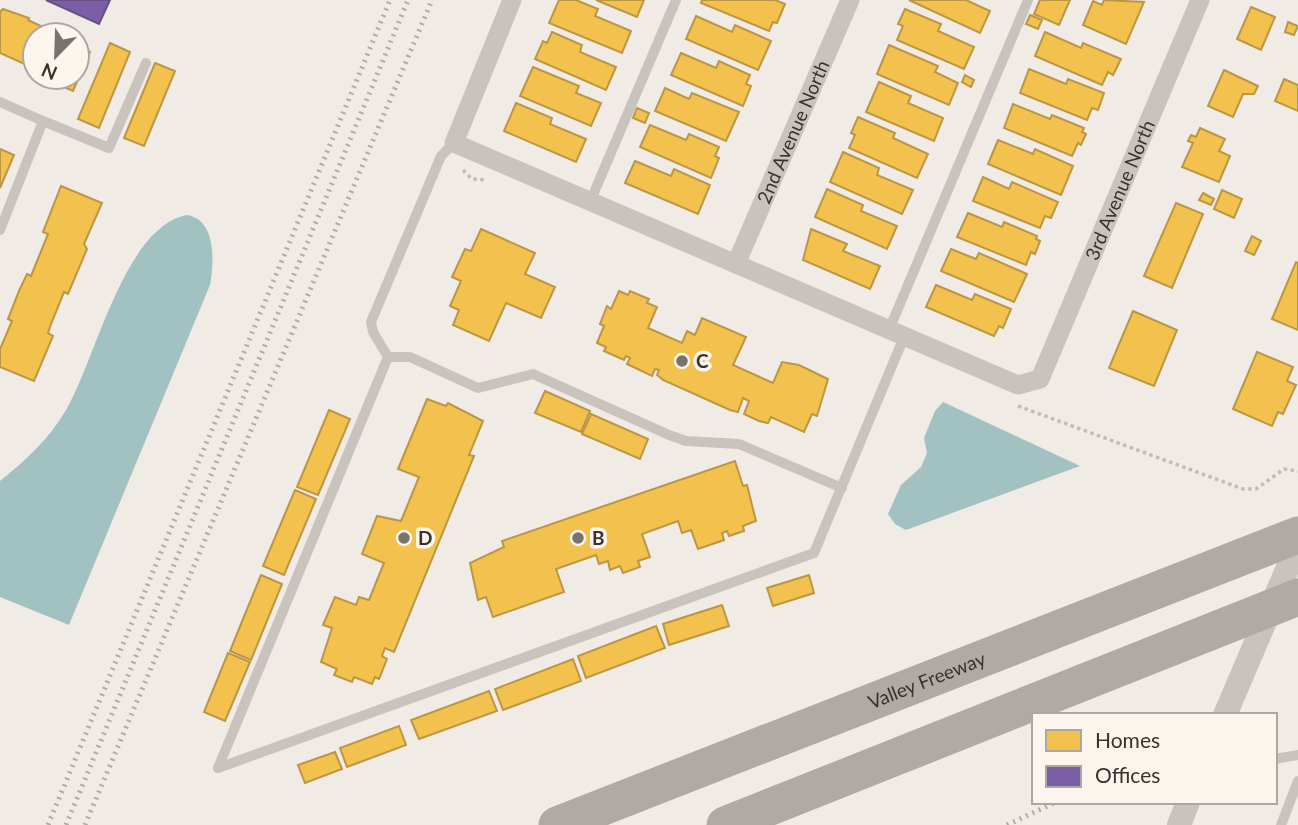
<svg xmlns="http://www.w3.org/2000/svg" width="1298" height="825" font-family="Lato,sans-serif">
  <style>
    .water { fill: #a1c2c1 }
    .homes { fill: #f2c14e; stroke: #bb9644; stroke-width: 2 }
    .offices { fill: #7b5ea7; stroke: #685082; stroke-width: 2 }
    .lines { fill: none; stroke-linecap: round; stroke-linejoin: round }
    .path { stroke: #c2bbb6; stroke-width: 3.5; stroke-dasharray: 3.5 3.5; stroke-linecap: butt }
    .service { stroke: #c9c3be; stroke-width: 10 }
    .minor { stroke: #c9c3be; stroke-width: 19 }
    .tertiary { stroke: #c9c3be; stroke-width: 24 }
    .motorway { stroke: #afaaa4; stroke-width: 37 }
    .rail { stroke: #b1aca8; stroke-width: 5; stroke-dasharray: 2 5; stroke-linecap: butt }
    .poi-dot { fill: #7a716c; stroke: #fbf5ee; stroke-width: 2.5 }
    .labels { text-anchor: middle; stroke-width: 7; stroke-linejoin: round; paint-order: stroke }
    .street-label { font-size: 19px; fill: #3b302b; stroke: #fbf5ee }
    .poi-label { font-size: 19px; font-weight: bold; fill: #3b302b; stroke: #fbf5ee; text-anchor: start }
  </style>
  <rect width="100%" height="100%" fill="#f0ebe5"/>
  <g class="water">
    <path d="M 187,215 C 217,220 214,263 210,285 L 69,625 L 0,597 L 0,481 C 26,460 49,439 66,410 C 96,359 124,227 187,215 Z"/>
    <polygon points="943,402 1080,466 906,530 895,524 888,514 901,485 921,467 927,453 924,438 935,411"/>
  </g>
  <g class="homes">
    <polygon points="559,0 576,0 598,9 595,16 631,31 622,53 549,23"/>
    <polygon points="596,0 644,0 637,17"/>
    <polygon points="702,0 775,0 785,4 777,23 773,22 769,31 701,3"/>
    <polygon points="909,0 966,0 990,11 980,33"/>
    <polygon points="1040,0 1070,0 1059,25 1034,14"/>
    <polygon points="1104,0 1144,2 1126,44 1083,25 1093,1 1102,5"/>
    <polygon points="1251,7 1275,17 1261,50 1237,39"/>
    <polygon points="3,9 29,18 28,20 47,29 45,33 51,35 35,35 35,73 27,70 29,66 0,53 0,12"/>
    <polygon points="905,9 941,24 938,31 974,47 964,69 897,40 903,26 898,24"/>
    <polygon points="1030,15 1042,20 1038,29 1026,24"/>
    <polygon points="696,16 732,32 735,25 771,41 758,70 686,39"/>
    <polygon points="1288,22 1298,26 1294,35 1285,32"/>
    <polygon points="552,32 582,45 580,52 616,67 606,90 535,59 543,41 547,43"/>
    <polygon points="1045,32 1081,48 1083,43 1121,59 1113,75 1108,72 1102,85 1035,56"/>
    <polygon points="110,43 130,52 99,128 78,119"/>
    <polygon points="889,45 938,66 935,72 958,83 949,105 877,74"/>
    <polygon points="77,46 90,52 73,91 43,78 77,77"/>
    <polygon points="681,53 716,68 719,61 750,75 746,84 751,86 743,106 671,75"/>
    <polygon points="155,63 175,71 144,146 124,138"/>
    <polygon points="533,67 579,86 576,93 601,103 591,126 520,96"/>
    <polygon points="1029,69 1066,84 1068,79 1104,93 1098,110 1092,108 1087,120 1020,93"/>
    <polygon points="1224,70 1258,86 1254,94 1243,94 1233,117 1208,106"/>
    <polygon points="965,75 974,80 971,87 962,82"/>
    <polygon points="1284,79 1298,85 1298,111 1275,101"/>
    <polygon points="879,82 911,96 908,103 943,118 934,141 866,112"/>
    <polygon points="665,88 689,99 692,93 739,112 726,141 655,111"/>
    <polygon points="516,103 552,118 550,124 586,139 576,162 504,131"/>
    <polygon points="1013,104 1050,119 1052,115 1084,128 1082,132 1086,134 1081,145 1078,143 1072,156 1004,128"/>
    <polygon points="637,108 649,113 645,123 633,118"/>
    <polygon points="858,117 895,133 893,138 928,154 917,178 849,148 855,135 851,133"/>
    <polygon points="650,125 686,140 689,134 719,147 715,156 719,158 711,178 640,147"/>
    <polygon points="1200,128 1225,139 1219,151 1230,156 1219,182 1182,167 1193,143 1188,141 1191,135 1196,137"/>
    <polygon points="998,140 1033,154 1035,149 1073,166 1061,195 988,164"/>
    <polygon points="0,149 14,155 0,188"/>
    <polygon points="843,152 879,168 877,175 913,190 902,214 830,182"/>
    <polygon points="635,161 671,176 674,169 710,185 698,214 625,183"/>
    <polygon points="983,177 1009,189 1012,182 1058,202 1051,218 1045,216 1040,228 973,201"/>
    <polygon points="61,186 102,203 84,244 87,249 68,294 64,292 51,324 48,333 53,336 34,381 0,367 0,349 12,321 8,319 19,291 27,274 31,276 48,234 43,232"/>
    <polygon points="827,189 863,205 861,211 897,226 887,249 815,217"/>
    <polygon points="1222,190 1242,199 1234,218 1214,209"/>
    <polygon points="1203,193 1214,199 1211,205 1199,200"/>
    <polygon points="1176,203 1203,214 1172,288 1144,276"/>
    <polygon points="968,213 1002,227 1004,222 1037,236 1036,239 1040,241 1035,254 1031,252 1026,265 957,237"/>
    <polygon points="481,229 535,253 525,274 555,287 541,318 506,303 489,341 453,325 459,310 450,306 461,281 452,277 465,249 471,251"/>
    <polygon points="811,229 847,244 843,251 880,266 870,289 803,260"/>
    <polygon points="1252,236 1261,241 1254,255 1245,251"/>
    <polygon points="951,249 976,259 979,253 1027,274 1014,302 941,271"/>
    <polygon points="1296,262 1298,263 1298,330 1272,319"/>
    <polygon points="936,285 972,300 975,294 1011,309 1003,328 999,326 994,336 926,307"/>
    <polygon points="619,291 628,295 630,291 649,299 647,303 657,307 648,328 682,343 687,331 695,335 702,318 746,337 733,365 773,383 782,362 799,365 828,379 817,416 812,414 804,432 771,417 768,423 759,421 744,414 749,401 743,398 738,412 730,410 663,380 657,375 659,370 655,369 652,376 627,364 630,358 626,356 624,360 604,351 606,347 597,343 604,326 600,324 607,306 611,309"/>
    <polygon points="1133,311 1177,330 1154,386 1109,368"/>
    <polygon points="1257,352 1293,367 1287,381 1296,385 1283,414 1278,412 1272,426 1233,409"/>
    <polygon points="545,391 590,411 581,432 535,413"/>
    <polygon points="427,399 446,406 448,403 483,421 469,455 474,456 394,652 385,648 382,656 387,659 379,679 375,677 372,684 354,677 352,682 334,675 337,669 321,662 332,628 323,625 335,597 356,605 359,597 369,600 384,563 362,554 377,516 401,521 419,477 398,469"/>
    <polygon points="329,410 350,419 318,495 297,487"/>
    <polygon points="591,414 648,439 640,459 582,434"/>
    <polygon points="735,461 743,486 747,485 756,521 743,526 744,531 729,536 727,531 722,533 724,540 698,549 691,530 682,533 678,521 642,534 650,557 638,561 640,567 623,573 620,566 610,570 608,561 599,564 596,555 556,569 564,592 493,617 486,597 478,600 470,563 504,547 502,541"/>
    <polygon points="295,490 316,499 284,575 263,566"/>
    <polygon points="261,575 282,584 251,660 230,651"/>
    <polygon points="809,575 814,593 773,606 767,588"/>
    <polygon points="722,605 729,626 669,645 663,624"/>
    <polygon points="656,626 665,648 586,678 578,656"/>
    <polygon points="228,653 250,662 225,721 204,712"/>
    <polygon points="573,659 581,681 503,710 495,689"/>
    <polygon points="489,691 497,711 419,739 411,720"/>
    <polygon points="399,726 406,745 347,767 340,748"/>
    <polygon points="335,752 342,769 305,783 298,765"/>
  </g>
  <polygon class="offices" points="46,0 110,0 99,24"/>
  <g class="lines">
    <g class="path">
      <polyline points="463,170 472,179 486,180"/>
      <polyline points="1018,406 1243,489 1256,489 1284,469 1298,471"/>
    </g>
    <g class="service">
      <polyline points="0,102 43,121"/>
      <polyline points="590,202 676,0"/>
      <polyline points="0,230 43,121 109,148 146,63"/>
      <polyline points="889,330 1028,0"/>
      <polyline points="388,357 410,357 478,388 533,374 669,435 686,441 739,444 842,488"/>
      <polyline points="1275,759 1298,755"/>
      <polyline points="218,768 814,553 904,337"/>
      <polyline points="218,768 388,357 373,332 371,322 441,156 454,143"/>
      <polyline points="1281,825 1298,781"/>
    </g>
    <g class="minor">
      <path id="s1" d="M 512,0 L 454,143 L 1018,385 L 1040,379 L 1200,0"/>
      <path id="s2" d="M 736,264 L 850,0"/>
    </g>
    <g class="tertiary">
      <polyline points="1225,715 1298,544"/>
      <polyline points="1179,825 1188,802"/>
    </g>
    <g class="motorway">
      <path id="s3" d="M 557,825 L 1298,535"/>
      <polyline points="725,825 1298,597"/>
    </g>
    <g class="rail">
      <polyline points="48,825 390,0"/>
      <polyline points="66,825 408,0"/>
      <polyline points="85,825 432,0"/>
      <polyline points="1007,825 1056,802"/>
    </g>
  </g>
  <g class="poi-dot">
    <circle cx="682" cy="361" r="7"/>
    <circle cx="404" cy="538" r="7"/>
    <circle cx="578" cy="538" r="7"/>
  </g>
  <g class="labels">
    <g class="street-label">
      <text dy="7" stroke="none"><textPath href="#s2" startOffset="144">2nd Avenue North</textPath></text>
      <text dy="7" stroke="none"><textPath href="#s1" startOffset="996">3rd Avenue North</textPath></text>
      <text dy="7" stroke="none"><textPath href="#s3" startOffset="397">Valley Freeway</textPath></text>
    </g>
    <g class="poi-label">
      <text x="696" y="368">C</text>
      <text x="418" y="545">D</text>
      <text x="592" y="545">B</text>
    </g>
  </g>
  <rect x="1032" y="713" width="245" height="91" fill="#fbf5ee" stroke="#aea6a0" stroke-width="2"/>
  <rect x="1046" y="730" width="35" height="21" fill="#f2c14e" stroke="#aea6a0" stroke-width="2"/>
  <text x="1095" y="748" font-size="21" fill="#3b302b">Homes</text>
  <rect x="1046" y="766" width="35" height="21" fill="#7b5ea7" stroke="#aea6a0" stroke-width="2"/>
  <text x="1095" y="783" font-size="21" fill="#3b302b">Offices</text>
  <g transform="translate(56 56) rotate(203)"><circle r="33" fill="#fbf5ee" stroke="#aea6a0" stroke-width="2"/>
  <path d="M0-5L12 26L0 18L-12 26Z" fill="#7a716c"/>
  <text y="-10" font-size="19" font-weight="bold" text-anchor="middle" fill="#3b302b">N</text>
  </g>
</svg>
